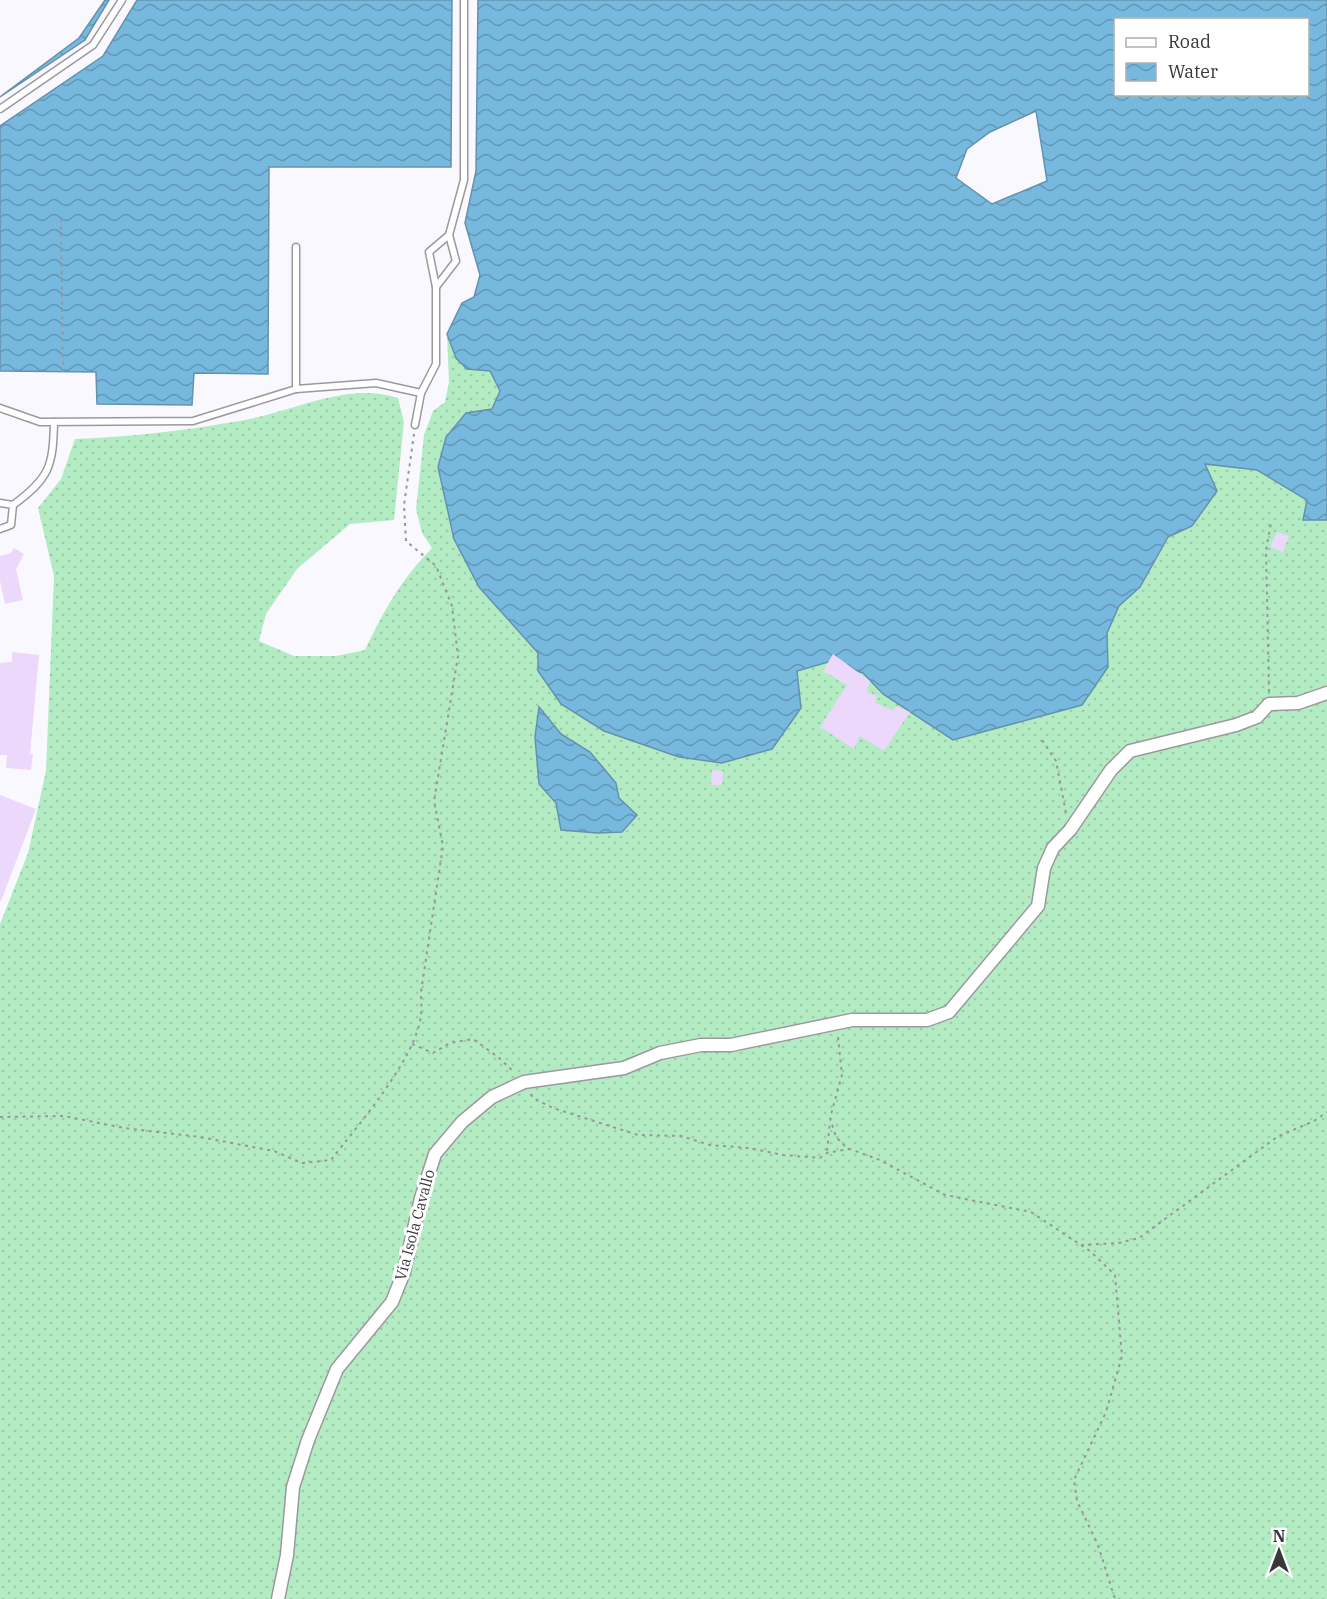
<svg xmlns="http://www.w3.org/2000/svg" width="1327" height="1599" font-family="'IBM Plex Serif',serif">
  <style>
    .grass { fill: url(#grass-dots) }
    .water { fill: url(#water-waves); stroke: #6492ad; stroke-width: 1.5; fill-rule: evenodd }
    .building { fill: #ebd8fb }
    .lines { fill: none; stroke-linecap: round; stroke-linejoin: round }
    .service-casing { stroke: #9a999f; stroke-width: 9 }
    .minor-casing { stroke: #9a999f; stroke-width: 15 }
    .path { stroke: #97969b; stroke-width: 2; stroke-dasharray: 3 4.5; stroke-linecap: butt }
    .service { stroke: #fff; stroke-width: 6 }
    .minor { stroke: #fff; stroke-width: 12 }
    .labels { text-anchor: middle; stroke-width: 6; stroke-linejoin: round; paint-order: stroke }
    .street-label { font-size: 15px; fill: #38373a; stroke: #fff }
  </style>
  <defs>
    <pattern id="grass-dots" width="8" height="8" patternUnits="userSpaceOnUse" patternTransform="scale(1.5)"><rect width="8" height="8" fill="#b3ecc3"/><path d="M2 2h.1M6 6h.1" fill="none" stroke="#9bcba8" stroke-width="1.8" stroke-linecap="round"/></pattern>
    <pattern id="water-waves" width="16" height="10" patternUnits="userSpaceOnUse" patternTransform="scale(1.5)"><rect width="16" height="10" fill="#77b9de"/><path d="M0 5q4-4 8 0t8 0" fill="none" stroke="#6397b5"/></pattern>
  </defs>
  <rect width="100%" height="100%" fill="#f9f8ff"/>
  <path class="grass" d="M 447,334 L 456,358 L 467,369 L 490,371 L 500,391 L 492,409 L 466,413 L 479,587 L 538,653 L 538,671 L 801,708 L 797,671 L 828,662 L 863,673 L 883,694 L 953,740 L 1082,705 L 1108,667 L 1107,633 L 1119,606 L 1140,587 L 1168,537 L 1192,526 L 1205,464 L 1257,470 L 1307,500 L 1303,520 L 1327,520 L 1327,1599 L 0,1599 L 0,924 L 28,853 L 46,771 L 54,576 L 38,508 L 61,479 L 75,439 C 133,437 188,430 245,420 C 293,411 350,381 398,398 L 404,422 L 394,520 L 350,524 L 297,569 L 266,614 L 259,641 L 294,656 L 336,656 L 365,650 C 384,610 401,580 432,548 L 422,533 L 416,509 L 424,435 L 433,411 L 445,402 L 449,382 Z"/>
  <g class="water">
    <polygon points="105,0 109,0 85,40 0,97 79,38"/>
    <polygon points="137,0 452,0 451,167 269,167 268,374 194,373 192,405 97,404 96,372 0,371 0,126 103,56"/>
    <path d="M 478,0 L 1327,0 L 1327,520 L 1303,520 L 1307,500 L 1257,470 L 1205,464 L 1217,491 L 1192,526 L 1168,537 L 1140,587 L 1119,606 L 1107,633 L 1108,667 L 1082,705 L 953,740 L 883,694 L 863,673 L 828,662 L 797,671 L 801,708 L 772,749 L 722,763 L 679,757 L 604,731 L 561,704 L 538,671 L 538,653 L 479,587 L 454,539 L 438,467 L 446,437 L 466,413 L 492,409 L 500,391 L 490,371 L 467,369 L 456,358 L 447,334 L 462,303 L 474,297 L 480,275 L 465,223 L 476,171 ZM 1116,20 L 1308,20 L 1308,94 L 1116,94 ZM 1036,111 L 1047,181 L 992,204 L 956,178 L 967,149 L 990,132 Z"/>
    <polygon points="539,707 561,734 590,752 616,783 619,798 637,815 622,832 597,833 561,830 556,803 539,784 535,737"/>
  </g>
  <g class="building">
    <polygon points="1277,532 1289,536 1283,552 1270,547"/>
    <polygon points="14,548 24,554 16,569 23,600 5,604 0,581 0,556 11,553"/>
    <polygon points="12,652 39,655 30,754 33,754 31,770 6,768 7,755 0,755 0,663 12,662"/>
    <polygon points="833,654 870,681 867,692 877,696 875,703 893,710 896,706 910,712 884,751 860,736 854,749 820,727 847,685 823,671"/>
    <polygon points="712,770 723,771 722,785 711,785"/>
    <polygon points="0,795 36,809 1,901 0,901"/>
  </g>
  <g class="lines">
    <defs>
      <g id="service">
        <polyline points="0,109 93,45 122,0"/>
        <polyline points="436,287 456,261 449,235 464,180 464,0"/>
        <polyline points="296,389 296,247"/>
        <polyline points="421,393 436,364 436,287 429,252 449,235"/>
        <polyline points="0,408 40,422 193,421 296,389 376,383 421,393 415,425"/>
        <polyline points="0,503 13,505 11,525 0,529"/>
        <path d="M 13,505 C 50,478 53,466 54,422"/>
      </g>
      <polyline id="minor" points="278,1599 287,1555 293,1487 308,1440 337,1369 392,1302 404,1272 421,1198 435,1154 462,1122 492,1097 524,1082 624,1068 660,1053 701,1045 731,1045 852,1020 927,1020 949,1012 1038,906 1044,868 1053,848 1070,830 1111,770 1130,751 1236,725 1257,717 1269,704 1298,703 1327,693"/>
    </defs>
    <use href="#service" class="service-casing"/>
    <use href="#minor" class="minor-casing"/>
    <g class="path">
      <polyline points="61,219 63,372"/>
      <polyline points="1269,692 1266,550 1271,523"/>
      <polyline points="1042,740 1056,761 1066,813"/>
      <polyline points="838,1037 842,1075 830,1118 836,1137 847,1148 880,1160 945,1195 1031,1212 1090,1251 1115,1275 1122,1356 1106,1412 1074,1480 1077,1501 1098,1545 1115,1599"/>
      <polyline points="412,1044 433,1053 450,1043 473,1039 498,1057 515,1073"/>
      <polyline points="531,1094 533,1098 553,1108 638,1135 681,1136 710,1145 749,1148 783,1155 820,1158 827,1153 849,1149"/>
      <path d="M 0,1117 L 64,1116 L 124,1128 L 200,1137 L 274,1151 L 302,1163 L 331,1160 C 358,1125 416,1059 421,1015 C 422,1008 421,1000 421,992 L 443,846 L 434,801 L 458,656 L 452,606 L 436,566 L 406,541 L 404,505 L 414,434"/>
      <polyline points="827,1151 830,1121"/>
      <polyline points="1081,1245 1119,1243 1139,1238 1277,1137 1314,1121 1327,1112"/>
    </g>
    <use href="#service" class="service"/>
    <use href="#minor" class="minor"/>
  </g>
  <g class="labels">
    <g class="street-label">
      <text transform="translate(415 1225) rotate(-75)" y="5">Via Isola Cavallo</text>
    </g>
  </g>
  <rect x="1114" y="18" width="195" height="78" fill="#ffffff" stroke="#afafb0" stroke-width="1.5"/>
  <rect x="1126" y="38" width="30" height="9" fill="#ffffff" stroke="#afafb0" stroke-width="1.5"/>
  <text x="1168" y="48" font-size="18" fill="#38373a">Road</text>
  <rect x="1126" y="63" width="30" height="18" fill="url(#water-waves)" stroke="#afafb0" stroke-width="1.5"/>
  <text x="1168" y="78" font-size="18" fill="#38373a">Water</text>
  <g transform="translate(1279 1551)" stroke="#ffffff" stroke-width="4.5" paint-order="stroke">
  <path d="M0-4.5L10 22L0 15L-10 22Z" fill="#38373a"/>
  <text y="-9" font-size="16" font-weight="bold" text-anchor="middle" fill="#38373a">N</text>
  </g>
</svg>
